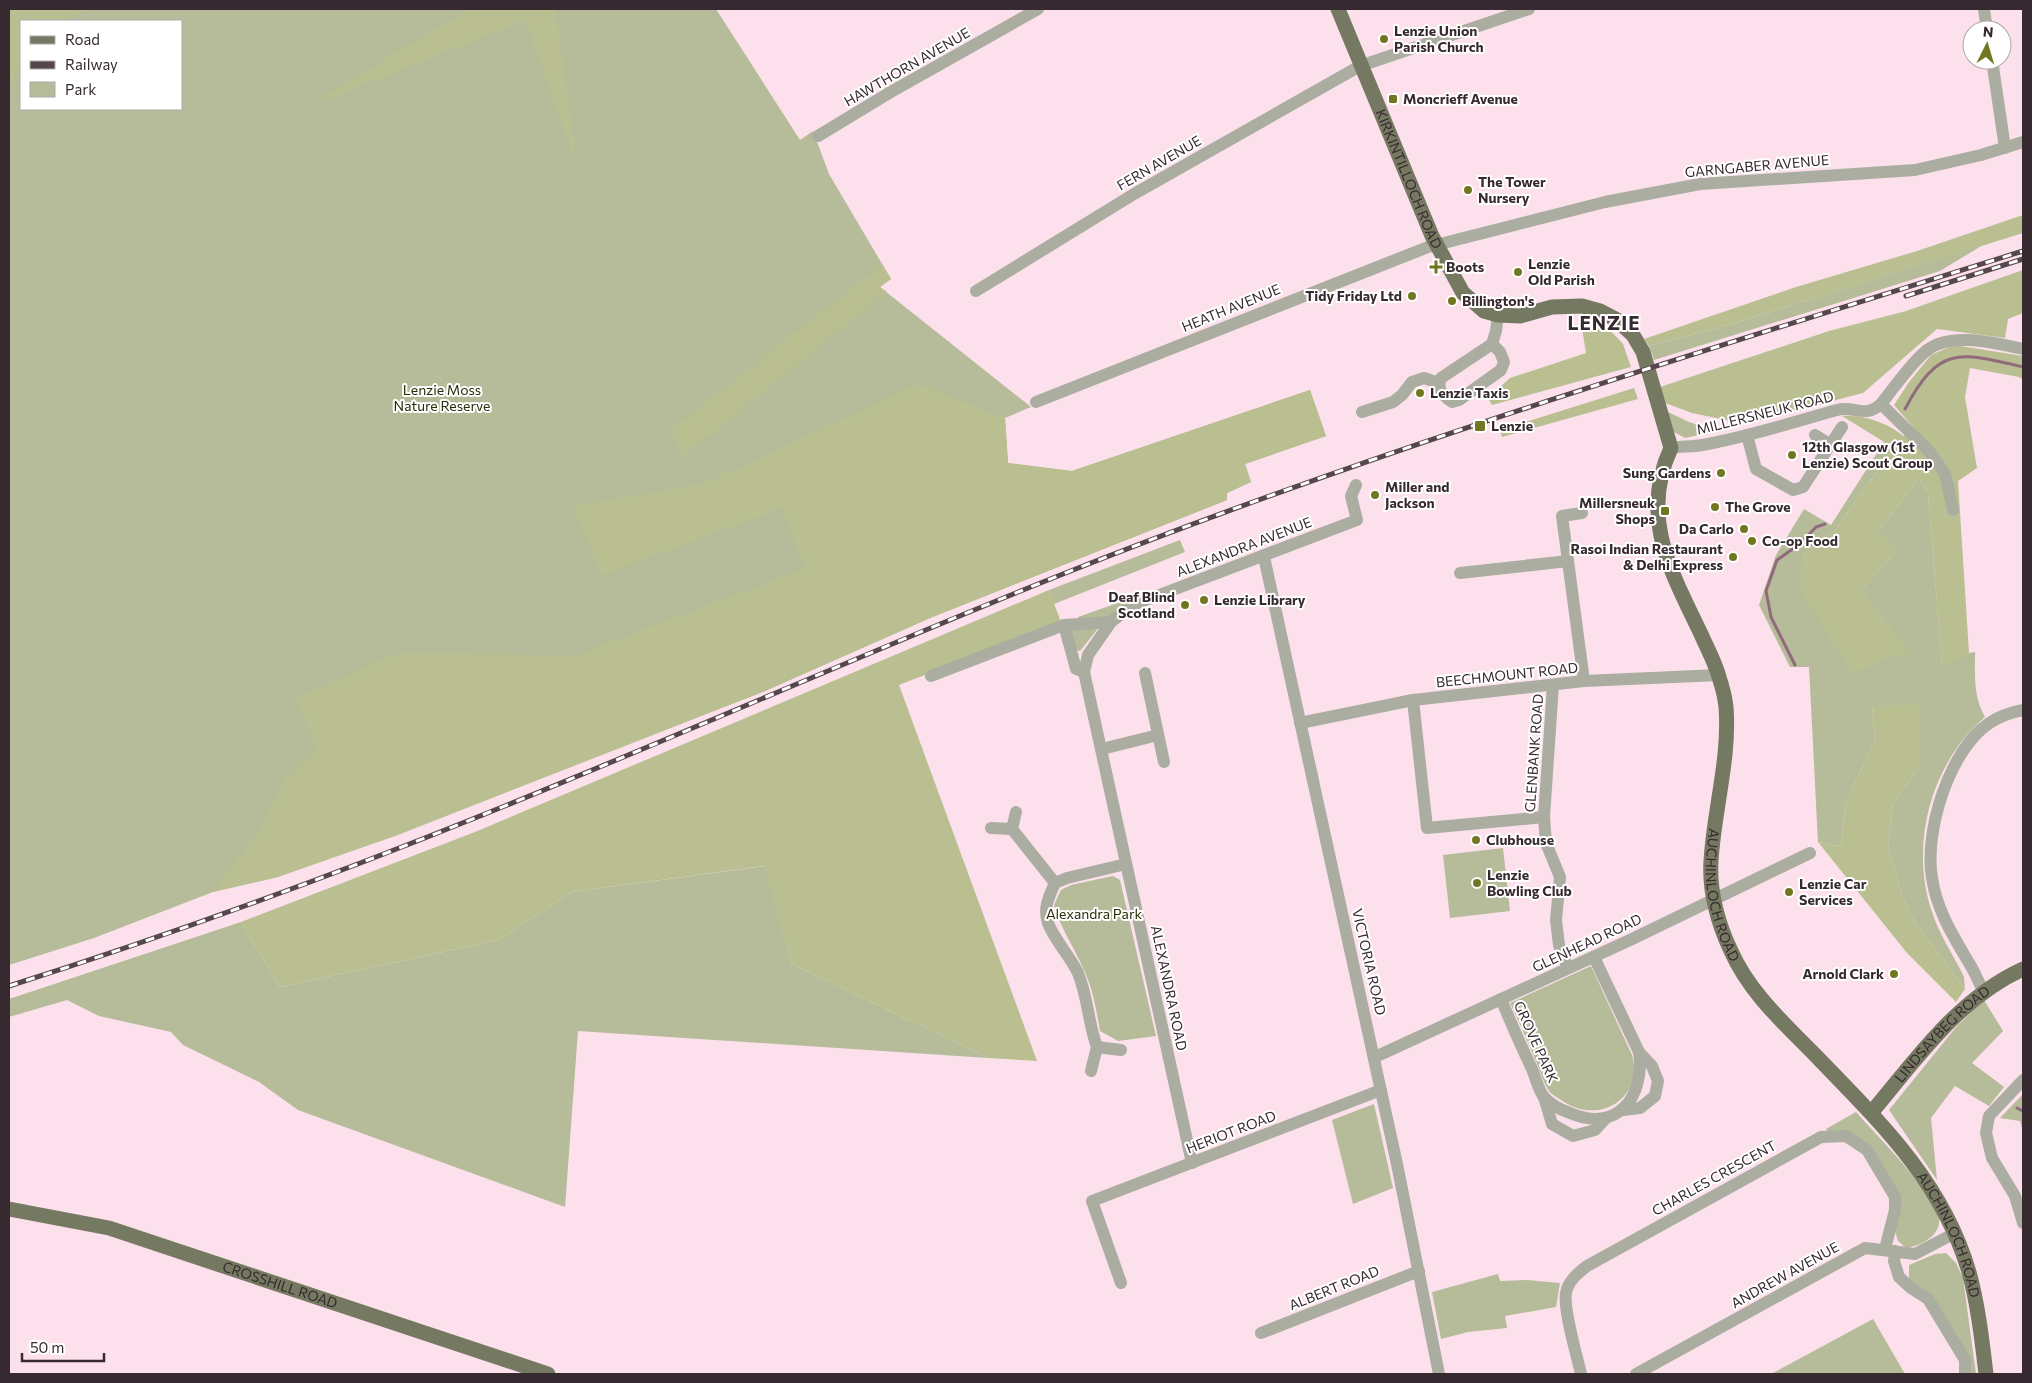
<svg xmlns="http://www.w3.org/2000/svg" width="2032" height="1383" font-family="Commissioner,sans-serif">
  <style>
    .green { fill: #b6bb99; fill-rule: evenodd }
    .forest { fill: #b9bf91 }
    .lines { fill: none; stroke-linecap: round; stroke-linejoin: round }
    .stream { stroke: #8f6b7c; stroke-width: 3 }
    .minor { stroke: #aaad9f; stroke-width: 12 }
    .major { stroke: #767961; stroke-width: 15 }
    .rail-casing { stroke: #56474e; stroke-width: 5 }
    .rail { stroke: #fff; stroke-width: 3; stroke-dasharray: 9; stroke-linecap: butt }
    .poi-dot { fill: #707720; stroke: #fff; stroke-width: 2 }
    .labels { text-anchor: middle; stroke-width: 4; stroke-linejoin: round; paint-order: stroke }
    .poi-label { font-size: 14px; font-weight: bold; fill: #36292f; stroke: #fff; text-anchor: start }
    .street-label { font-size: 14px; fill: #36292f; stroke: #fff }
    .park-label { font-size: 14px; fill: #2a2d07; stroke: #fff }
    .district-label { font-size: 19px; font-weight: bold; letter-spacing: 1px; fill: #36292f; stroke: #fff }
  </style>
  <rect width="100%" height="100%" fill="#fce1ed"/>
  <g class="green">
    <path d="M 9,9 L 716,9 L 800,140 L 813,131 L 829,174 L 891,279 L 880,287 L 1031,407 L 1005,418 L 1008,463 L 1072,471 L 1310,390 L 1326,436 L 1245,464 L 1251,482 L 1227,493 L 1227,500 L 930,618 L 765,691 L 278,877 L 213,892 L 94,938 L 9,965 ZM 21,21 L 181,21 L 181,109 L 21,109 Z"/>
    <polygon points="1983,245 1940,271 1654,360 1649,346 1732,324"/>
    <polygon points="1668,412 1689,422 1718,431 1685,438 1674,432"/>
    <path d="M 1884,442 L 1894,448 L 1835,530 L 1803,554 L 1909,651 L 1861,591 L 1897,550 L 1877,533 L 1919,478 L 1928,493 L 1942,665 L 1969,653 L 1975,652 C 1975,675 1973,696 1985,717 C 1931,763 1909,844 1932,912 C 1939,934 1954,956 1964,977 L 1965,989 L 1914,921 L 1903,898 L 1888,846 L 1893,803 L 1919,768 L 1872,706 L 1875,740 L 1845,804 L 1841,847 L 1818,842 L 1809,667 L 1790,667 L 1759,605 L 1776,555 L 1804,509 L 1831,525 Z"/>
    <polygon points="1180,540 1185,552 1054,604 1049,590"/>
    <polygon points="1126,600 1127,602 1109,618 1080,621 1078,617"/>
    <polygon points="1100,626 1080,651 1075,650 1071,627"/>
    <polygon points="1503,848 1510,911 1450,918 1443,855"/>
    <polygon points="765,866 792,964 988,1058 578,1031 565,1207 298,1110 259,1082 183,1045 171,1032 99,1016 67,1000 9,1017 9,999 241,922 280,987 499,940 572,892"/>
    <path d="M 1113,876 L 1120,880 L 1156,1036 L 1118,1041 L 1100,1031 C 1096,1009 1093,988 1083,968 C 1074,947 1060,927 1054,905 L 1061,890 L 1071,885 Z"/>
    <path d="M 1591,966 L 1632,1055 C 1644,1100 1597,1126 1561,1100 C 1557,1097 1551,1094 1549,1091 C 1544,1084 1541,1074 1538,1066 C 1529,1045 1520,1024 1510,1003 Z"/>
    <polygon points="1984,1000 2003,1031 1972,1063 2004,1087 1989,1106 1955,1086 1931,1118 1937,1180 1889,1110 1957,1026"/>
    <polygon points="2023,1094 2023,1131 2020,1121 2000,1118"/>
    <polygon points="1374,1104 1393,1188 1353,1204 1332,1120"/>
    <path d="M 1856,1112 C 1881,1140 1908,1166 1928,1198 C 1931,1203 1936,1209 1938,1214 C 1945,1234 1921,1246 1906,1248 L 1898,1241 L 1895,1231 L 1899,1211 L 1869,1146 L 1828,1132 L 1826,1129 Z"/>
    <polygon points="1946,1253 1956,1263 1963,1278 1976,1374 1971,1374 1909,1281 1909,1265 1935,1254"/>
    <polygon points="1498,1274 1500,1281 1527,1280 1560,1283 1556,1307 1505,1316 1507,1328 1468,1332 1441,1339 1432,1292"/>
    <polygon points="1873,1319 1905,1374 1771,1374"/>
  </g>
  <g class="forest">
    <polygon points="9,9 87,9 67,21 21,21 21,67 9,86"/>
    <polygon points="468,9 555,9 578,168 525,20 304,109"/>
    <polygon points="2023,215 2023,233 1732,324 1649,346 1644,339 1796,287 1917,251"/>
    <polygon points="882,264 891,279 880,287 887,292 683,457 671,430"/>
    <polygon points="2023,270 2023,313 2008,319 2005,338 1937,329 1863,393 1745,424 1692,413 1665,403 1660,387 1829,331 1906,311"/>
    <polygon points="1580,316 1606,326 1623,344 1631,367 1492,405 1488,398 1510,378 1586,353"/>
    <path d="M 1954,345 L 2023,356 L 2023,380 L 2019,377 L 1970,368 L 1965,397 L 1977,468 L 1958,481 L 1969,653 L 1942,666 L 1928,493 L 1919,478 L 1877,533 L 1898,549 L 1861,591 L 1910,651 L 1851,673 L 1799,587 L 1803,554 L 1835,530 L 1894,448 L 1842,416 C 1862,414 1889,423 1903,436 L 1913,427 L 1894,405 L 1909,382 L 1931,355 Z"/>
    <polygon points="918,384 1005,418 1008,463 1072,471 1310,390 1326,436 1245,464 1251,482 1227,493 1227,500 930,618 765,691 398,835 278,877 213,892 258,831 285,778 317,750 296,698 401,652 574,656 805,568 782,508 602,575 572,506 705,483"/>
    <polygon points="1634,388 1638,399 1502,437 1500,430"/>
    <polygon points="1049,590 1061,622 899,685 1037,1061 988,1058 792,964 764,866 572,892 499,940 280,987 241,922 475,832"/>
    <polygon points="1922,704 1919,768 1893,803 1888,846 1903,898 1914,921 1965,989 1956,1002 1907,953 1818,842 1841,847 1845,804 1875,740 1872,706"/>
  </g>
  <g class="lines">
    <g class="stream">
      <path d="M 1905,409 C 1939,345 1959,352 2023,367"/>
      <polyline points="1795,665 1771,617 1766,591 1777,560 1801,543 1816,527 1825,524"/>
      <polyline points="2017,1108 2023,1111"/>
    </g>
    <g class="minor">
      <polyline points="1984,9 1987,30"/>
      <polyline points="1992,60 2005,148"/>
      <polyline points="818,136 889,93 1038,9"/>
      <polyline points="976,291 1134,194 1360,66 1529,9"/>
      <path d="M 1492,344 L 1500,352 L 1504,362 L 1501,370 L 1459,400 L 1452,402 C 1444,397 1436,388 1441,378 L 1492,344 L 1496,331 L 1498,315"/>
      <polyline points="1036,402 1428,247 1605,202 1700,184 1915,170 1981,155 2023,142"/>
      <path d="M 1881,404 C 1895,387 1909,365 1926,351 C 1950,331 1995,343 2023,349"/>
      <polyline points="1362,412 1393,402 1402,395 1412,382 1424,378 1439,383"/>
      <polyline points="1747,435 1756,469 1793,490 1803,487 1842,427"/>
      <polyline points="1815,435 1831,445"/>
      <path d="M 1671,448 C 1681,446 1692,447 1702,445 C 1748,437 1793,422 1837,410 C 1855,405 1864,419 1881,404 L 1929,451 L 1945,474 L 1953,510"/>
      <polyline points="1582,513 1562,516 1584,681"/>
      <polyline points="1264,557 1397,1164 1439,1374"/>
      <polyline points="1460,573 1568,561"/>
      <polyline points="1064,625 1076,669 1084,672 1192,1163"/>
      <polyline points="1084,672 1088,655 1111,622"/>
      <polyline points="1145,673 1164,762"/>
      <polyline points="931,676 1064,625 1111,622 1133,605 1357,520 1351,496 1356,485"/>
      <polyline points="1553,685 1544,817 1546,843 1560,877 1556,920 1559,945 1568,968"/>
      <polyline points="1413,700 1427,828 1544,817"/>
      <polyline points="1300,723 1413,700 1584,681 1719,675"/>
      <polyline points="1102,749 1158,735"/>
      <polyline points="991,828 1012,829 1016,812"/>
      <polyline points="1012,829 1055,883"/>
      <path d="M 1984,991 C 1979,984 1976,975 1972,968 C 1955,939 1937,912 1932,878 C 1924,832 1949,751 1988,724 C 1998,717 2012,712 2023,710"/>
      <path d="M 1501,999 C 1511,1023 1521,1046 1532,1069 C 1536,1078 1538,1090 1544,1097 C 1550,1104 1561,1110 1570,1113 C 1617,1133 1645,1098 1639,1052 L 1594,957"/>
      <path d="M 1097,1047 C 1088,1023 1088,997 1078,973 C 1070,956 1055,941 1048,923 C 1043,908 1049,896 1055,883 L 1067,878 L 1126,864"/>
      <polyline points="1375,1057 1630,940 1810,853"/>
      <polyline points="1091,1071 1097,1047 1121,1050"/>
      <polyline points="2023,1080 1989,1116 1986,1133 1992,1158 2015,1196 2023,1223"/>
      <polyline points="1544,1097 1552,1124 1573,1136 1595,1130 1606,1118"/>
      <polyline points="1623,1110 1640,1108 1655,1096 1658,1081 1652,1066 1639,1052"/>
      <polyline points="1895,1251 1894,1261 1899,1277 1911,1288 1928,1299 1965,1360 1965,1374"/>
      <polyline points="1121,1283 1092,1201 1381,1090"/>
      <polyline points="1261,1333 1419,1271"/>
      <path d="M 1581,1374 C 1577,1356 1563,1309 1566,1293 C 1568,1281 1578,1273 1587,1266 L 1821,1137 L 1846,1136 L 1867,1150 L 1895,1197 L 1895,1210 L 1885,1249"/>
      <polyline points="1636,1374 1865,1248 1915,1254 1955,1233"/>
    </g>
    <g class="major">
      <path id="s1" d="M 1338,9 L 1432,236 L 1463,293 L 1484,311 L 1498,315 L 1520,316 L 1552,307 L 1582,306 L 1600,311 L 1617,320 L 1633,335 L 1643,352 L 1671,448 C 1639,517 1671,571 1701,634 C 1707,648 1715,662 1719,677 C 1722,686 1725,697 1726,707 C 1730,758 1714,810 1711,861 C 1709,891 1718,924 1731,951 C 1750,994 1787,1026 1819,1059 C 1881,1123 1943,1183 1969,1272 C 1978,1305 1982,1340 1986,1374"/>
      <path id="s2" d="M 1872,1112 C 1916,1059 1959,998 2023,969"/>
      <path id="s3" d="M 9,1209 L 109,1228 L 548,1374"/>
    </g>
    <defs>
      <g id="rail">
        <polyline points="1906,296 2023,259"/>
        <path d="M 9,986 C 170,935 329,877 485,814 C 679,736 869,651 1063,574 C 1377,449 1701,352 2023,251"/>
      </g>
    </defs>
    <use href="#rail" class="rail-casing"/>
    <use href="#rail" class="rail"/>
  </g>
  <g class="poi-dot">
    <circle cx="1384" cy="39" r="5"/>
    <rect x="1388" y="94" width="10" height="10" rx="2.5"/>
    <circle cx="1468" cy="190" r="5"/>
    <path d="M1433.5 259.5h5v5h5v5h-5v5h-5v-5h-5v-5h5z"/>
    <circle cx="1518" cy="272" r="5"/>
    <circle cx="1412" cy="296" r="5"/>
    <circle cx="1452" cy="301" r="5"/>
    <circle cx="1420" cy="393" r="5"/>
    <rect x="1474" y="420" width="12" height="12" rx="2.5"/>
    <circle cx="1792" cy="455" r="5"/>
    <circle cx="1721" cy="473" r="5"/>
    <circle cx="1375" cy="495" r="5"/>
    <circle cx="1715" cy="507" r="5"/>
    <rect x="1660" y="506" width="10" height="10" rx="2.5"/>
    <circle cx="1744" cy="529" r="5"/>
    <circle cx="1752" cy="541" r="5"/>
    <circle cx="1733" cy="557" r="5"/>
    <circle cx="1204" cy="600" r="5"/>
    <circle cx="1185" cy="605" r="5"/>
    <circle cx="1476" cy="840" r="5"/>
    <circle cx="1477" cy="883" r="5"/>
    <circle cx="1789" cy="892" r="5"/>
    <circle cx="1894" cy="974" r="5"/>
  </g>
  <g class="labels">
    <g class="poi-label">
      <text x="1394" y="36">Lenzie Union<tspan x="1394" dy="16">Parish Church</tspan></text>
      <text x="1403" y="104">Moncrieff Avenue</text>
      <text x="1478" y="187">The Tower<tspan x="1478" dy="16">Nursery</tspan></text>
      <text x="1528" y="269">Lenzie<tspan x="1528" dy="16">Old Parish</tspan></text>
      <text x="1446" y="272">Boots</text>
      <text x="1402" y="301" text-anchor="end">Tidy Friday Ltd</text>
      <text x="1462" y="306">Billington's</text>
      <text x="1430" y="398">Lenzie Taxis</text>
      <text x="1491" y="431">Lenzie</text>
      <text x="1802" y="452">12th Glasgow (1st<tspan x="1802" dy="16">Lenzie) Scout Group</tspan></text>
      <text x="1711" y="478" text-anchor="end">Sung Gardens</text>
      <text x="1385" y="492">Miller and<tspan x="1385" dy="16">Jackson</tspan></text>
      <text x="1655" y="508" text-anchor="end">Millersneuk<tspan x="1655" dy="16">Shops</tspan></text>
      <text x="1725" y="512">The Grove</text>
      <text x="1734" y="534" text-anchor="end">Da Carlo</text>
      <text x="1762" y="546">Co-op Food</text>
      <text x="1723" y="554" text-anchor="end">Rasoi Indian Restaurant<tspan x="1723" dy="16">&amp; Delhi Express</tspan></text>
      <text x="1175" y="602" text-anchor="end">Deaf Blind<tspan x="1175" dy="16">Scotland</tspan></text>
      <text x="1214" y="605">Lenzie Library</text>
      <text x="1486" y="845">Clubhouse</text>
      <text x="1487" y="880">Lenzie<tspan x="1487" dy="16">Bowling Club</tspan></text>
      <text x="1799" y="889">Lenzie Car<tspan x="1799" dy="16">Services</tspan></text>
      <text x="1884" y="979" text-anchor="end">Arnold Clark</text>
    </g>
    <g class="street-label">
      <text transform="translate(907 67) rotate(-30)" y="5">HAWTHORN AVENUE</text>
      <text transform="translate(1159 163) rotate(-30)" y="5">FERN AVENUE</text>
      <text transform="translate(1757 166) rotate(-5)" y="5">GARNGABER AVENUE</text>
      <text dy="5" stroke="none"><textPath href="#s1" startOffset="184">KIRKINTILLOCH ROAD</textPath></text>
      <text transform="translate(1231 308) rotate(-22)" y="5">HEATH AVENUE</text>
      <text transform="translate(1765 413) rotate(-14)" y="5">MILLERSNEUK ROAD</text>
      <text transform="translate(1244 547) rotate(-21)" y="5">ALEXANDRA AVENUE</text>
      <text transform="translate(1507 675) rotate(-6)" y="5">BEECHMOUNT ROAD</text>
      <text transform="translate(1534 753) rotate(-86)" y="5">GLENBANK ROAD</text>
      <text dy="5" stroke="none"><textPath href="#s1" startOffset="1082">AUCHINLOCH ROAD</textPath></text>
      <text transform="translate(1587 943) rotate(-25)" y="5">GLENHEAD ROAD</text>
      <text transform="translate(1369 962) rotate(77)" y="5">VICTORIA ROAD</text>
      <text transform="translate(1169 988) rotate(78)" y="5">ALEXANDRA ROAD</text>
      <text dy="5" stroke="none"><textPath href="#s2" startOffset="105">LINDSAYBEG ROAD</textPath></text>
      <text transform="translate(1536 1042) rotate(66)" y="5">GROVE PARK</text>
      <text transform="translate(1231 1132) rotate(-21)" y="5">HERIOT ROAD</text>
      <text transform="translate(1714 1178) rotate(-29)" y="5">CHARLES CRESCENT</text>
      <text dy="5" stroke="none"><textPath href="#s1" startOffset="1501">AUCHINLOCH ROAD</textPath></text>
      <text transform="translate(1785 1275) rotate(-29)" y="5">ANDREW AVENUE</text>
      <text dy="5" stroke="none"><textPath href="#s3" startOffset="282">CROSSHILL ROAD</textPath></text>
      <text transform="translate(1334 1288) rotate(-22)" y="5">ALBERT ROAD</text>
    </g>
    <g class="park-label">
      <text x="442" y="395">Lenzie Moss<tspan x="442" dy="16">Nature Reserve</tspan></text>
      <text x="1094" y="919">Alexandra Park</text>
    </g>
    <g class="district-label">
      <text x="1604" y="330">LENZIE</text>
    </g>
  </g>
  <rect width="2032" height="1383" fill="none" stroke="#36292f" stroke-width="20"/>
  <rect x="20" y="20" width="162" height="90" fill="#ffffff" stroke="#afa9ac"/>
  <rect x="30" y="36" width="25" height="8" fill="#767961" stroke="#afa9ac"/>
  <text x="65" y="45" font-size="15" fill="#36292f">Road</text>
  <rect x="30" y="61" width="25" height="8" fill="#56474e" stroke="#afa9ac"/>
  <text x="65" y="70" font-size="15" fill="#36292f">Railway</text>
  <rect x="30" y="82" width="25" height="15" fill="#b6bb99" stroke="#afa9ac"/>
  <text x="65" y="95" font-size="15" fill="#36292f">Park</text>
  <g transform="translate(1987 45) rotate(5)"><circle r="24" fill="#ffffff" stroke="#afa9ac"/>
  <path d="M0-4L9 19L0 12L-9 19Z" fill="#707720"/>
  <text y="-8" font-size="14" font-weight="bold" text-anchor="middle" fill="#36292f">N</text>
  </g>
  <path d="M22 1353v8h82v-8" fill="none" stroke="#36292f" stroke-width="2.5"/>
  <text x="30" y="1353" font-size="15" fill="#36292f" stroke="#ffffff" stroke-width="4" paint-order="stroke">50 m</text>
</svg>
